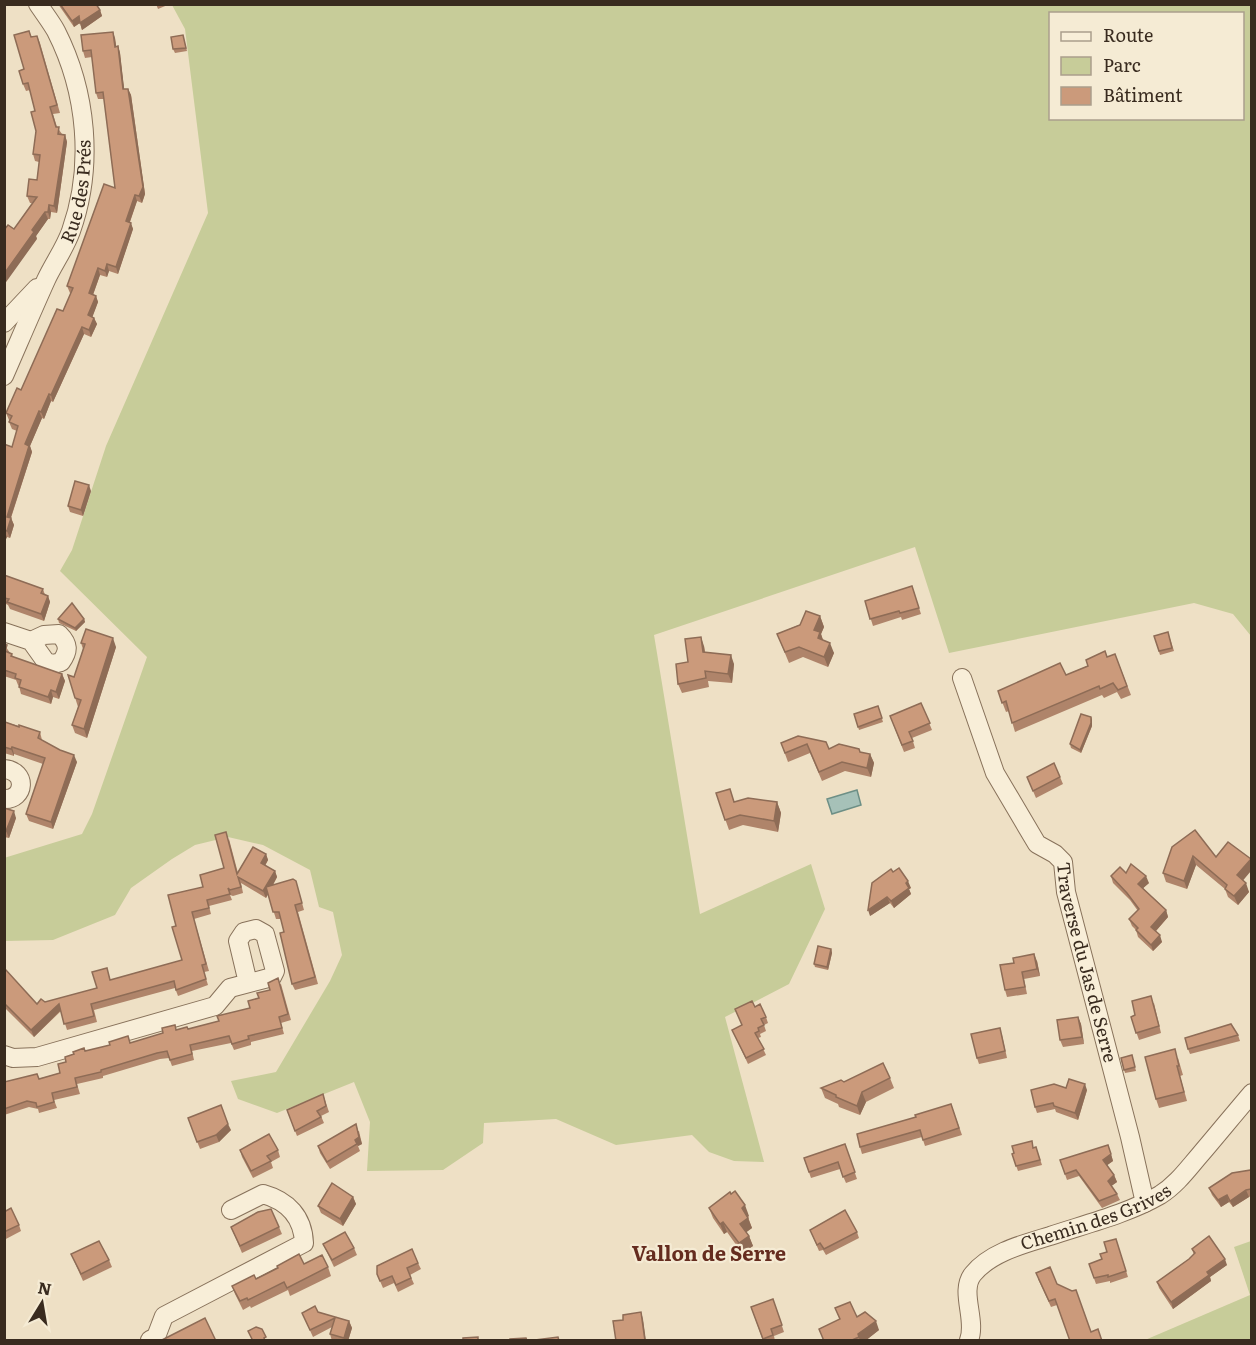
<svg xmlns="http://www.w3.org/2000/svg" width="1256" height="1345" font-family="Literata,serif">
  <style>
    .green { fill: #c7cc99; fill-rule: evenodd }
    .water { fill: #a6c1b8; stroke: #6d8f86; stroke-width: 1.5 }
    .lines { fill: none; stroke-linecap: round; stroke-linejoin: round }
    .street-casing { stroke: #88725b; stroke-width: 20 }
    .street { stroke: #f8eed8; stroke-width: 18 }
    .wall { fill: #af846a }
    .shaded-wall { fill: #8e6c56 }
    .building { fill: #cb9a7b; stroke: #8e6c56; stroke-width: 1.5 }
    .labels { text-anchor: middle; stroke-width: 4.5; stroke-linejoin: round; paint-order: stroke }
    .street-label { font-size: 18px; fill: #392b1f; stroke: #f5ebd4 }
    .neighbourhood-label { font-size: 20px; font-weight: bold; fill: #652c1f; stroke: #f5ebd4 }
  </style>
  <rect width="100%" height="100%" fill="#eee0c5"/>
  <g class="green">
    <path d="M 172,5 L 1251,5 L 1251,636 L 1233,614 L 1194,603 L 949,653 L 915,547 L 654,635 L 700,914 L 811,864 L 825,909 L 789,984 L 725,1017 L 764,1162 L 734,1161 L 709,1152 L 692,1135 L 616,1145 L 556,1119 L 484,1123 L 483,1143 L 443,1170 L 367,1171 L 370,1122 L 354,1082 L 277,1113 L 238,1099 L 231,1081 L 276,1072 L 330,981 L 342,955 L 333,912 L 319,907 L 310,870 L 263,845 L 228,837 L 195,845 L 172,859 L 131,888 L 115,915 L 53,940 L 5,941 L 4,858 L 82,834 L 92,814 L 147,657 L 60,571 L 72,550 L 106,446 L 208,213 L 185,29 ZM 1050,14 L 1242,14 L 1242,118 L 1050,118 Z"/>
    <polygon points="1251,1241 1251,1340 1145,1340 1250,1295 1234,1247"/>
  </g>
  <polygon class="water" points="857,790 861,805 832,814 827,799"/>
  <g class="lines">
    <defs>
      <g id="street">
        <polyline points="4,323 37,288"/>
        <path id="s1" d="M 4,376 C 18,344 32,311 46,280 C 54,263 65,248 71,231 C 94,166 87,92 56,31 C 51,22 44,13 38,4"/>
        <path d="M 4,632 L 31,641 L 46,662 L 53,664 L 61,662 C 69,651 69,644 59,634 L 44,635 L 31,641"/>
        <path id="s2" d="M 962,678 L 995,773 L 1037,844 L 1055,854 L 1063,862 L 1066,892 L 1130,1137 L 1145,1203"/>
        <path d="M 4,769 C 28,771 25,800 4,799"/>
        <polyline points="4,1055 13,1058 37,1057 215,1006 230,988 272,977 275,971 265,934 256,929 244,932 238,941 248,983"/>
        <path d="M 150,1340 L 156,1337 L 164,1316 L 304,1243 C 303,1217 288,1201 263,1194 L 231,1210"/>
        <path id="s3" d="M 969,1340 C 977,1320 959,1291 973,1274 C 991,1252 1024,1244 1050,1236 C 1086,1224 1127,1214 1160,1195 C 1176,1185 1187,1170 1199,1156 C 1217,1135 1234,1114 1252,1093"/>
      </g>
    </defs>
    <use href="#street" class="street-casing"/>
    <use href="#street" class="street"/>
  </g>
  <g class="wall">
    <polygon points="58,4 96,4 100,10 102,16 82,30 80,23 74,27"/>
    <polygon points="156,4 170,4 158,9"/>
    <polygon points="29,31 31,37 37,36 40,43 60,113 53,114 57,127 62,134 65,135 67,142 57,213 51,212 50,219 48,219 36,236 37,239 14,229 32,203 30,203 27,196 37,180 39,162 35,161 33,154 36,131 35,111 30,90 26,91 23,84 24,69"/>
    <polygon points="183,35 187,51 175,53 173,49"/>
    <polygon points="115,38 116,47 118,46 120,53 124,89 128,89 131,95 145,194 142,203 137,201 130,222 133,229 118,274 109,271 107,277 100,275 93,295 96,296 98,302 92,317 94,318 97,324 91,337 84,334 53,402 51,401 44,419 42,418 30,446 32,452 11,518 14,525 10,538 7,537 4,543 4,444 12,447 17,431 12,429 9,422 10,420 9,420 6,413 21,390 63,311 71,293 70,293 67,286 115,188 104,99 98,99 96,93 92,57 85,58 83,51"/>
    <polygon points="91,491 83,516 70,512 68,506"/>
    <polygon points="4,575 43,589 45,595 48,596 50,602 44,621 10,609 8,605 4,603"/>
    <polygon points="912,586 921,614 902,620 901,617 873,626 865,601"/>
    <polygon points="820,616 824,627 821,634 823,640 834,653 828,667 803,657 789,663 777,634"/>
    <polygon points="58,619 84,619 85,622 76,631 59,623"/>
    <polygon points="1168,632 1174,651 1160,655 1154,636"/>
    <polygon points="81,643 116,647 87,738 75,733 72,725 78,707 68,675 74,677 83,649"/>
    <polygon points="4,644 10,653 12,654 13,657 62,674 65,681 59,699 53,697 51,704 21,694 19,686 18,685 16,680 4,676"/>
    <polygon points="704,646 705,652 734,664 732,683 708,681 709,687 682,693 678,684 688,662"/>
    <polygon points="1115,654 1131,695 1121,699 1117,692 1104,698 1102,695 1015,732 1009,711 1006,712 998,691 1066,675"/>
    <polygon points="921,703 932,730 912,738 915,748 904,752 890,716"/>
    <polygon points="878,706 883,722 859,730 854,714"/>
    <polygon points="1091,717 1092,720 1092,726 1081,753 1071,748 1070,744"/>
    <polygon points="5,722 40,732 42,740 77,762 53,829 29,821 26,814 43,764 14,754 14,756 4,753"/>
    <polygon points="798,736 829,749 870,754 874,763 871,777 845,771 822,781 810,753 788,762 781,743"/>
    <polygon points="1027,777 1060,777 1063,784 1036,798"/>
    <polygon points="716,793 734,802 777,802 781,813 778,832 743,825 729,830"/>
    <polygon points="4,808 16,818 9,838 4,837"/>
    <polygon points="229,839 238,873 266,854 268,860 265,866 275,871 277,877 273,885 296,881 304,910 298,912 318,984 295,990 292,984 284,932 281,919 276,919 268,894 266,898 241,883 243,893 233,896 230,895 232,900 209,906 211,914 194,919 209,971 204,972 208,985 178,996 175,988 94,1010 97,1022 67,1030 61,1011 34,1037 4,1007 4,972 37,1004 45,1002 97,988 111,980 182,960 176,926 203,887 224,868"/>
    <polygon points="1172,847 1216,857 1243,881 1249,892 1238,905 1228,897 1225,889 1196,865 1187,889 1166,882 1163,873"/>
    <polygon points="893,872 911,888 909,889 911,894 894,908 890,903 870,916"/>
    <polygon points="1111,876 1149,883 1143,888 1166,910 1168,917 1156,931 1162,942 1153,951 1138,937 1136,930 1132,926 1129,919 1138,911 1130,900 1113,883"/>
    <polygon points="831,949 832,953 828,970 815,967 814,964"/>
    <polygon points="1037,961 1040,976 1024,979 1027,994 1007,997 1005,990 1000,965"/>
    <polygon points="281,984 291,1020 281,1023 284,1034 251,1042 251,1045 234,1050 231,1043 192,1051 194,1060 172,1066 169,1058 160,1059 103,1076 103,1078 77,1084 80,1094 54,1100 57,1108 39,1113 38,1109 29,1107 4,1115 4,1088 60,1073 66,1062 85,1051 130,1043 176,1030 188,1029 219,1021 250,1008 259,998 270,990"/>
    <polygon points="1154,1003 1161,1033 1139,1040 1131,1017 1135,1015"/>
    <polygon points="755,1007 766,1017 768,1023 764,1025 766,1031 760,1034 761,1037 758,1038 766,1055 748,1064 732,1030 742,1025 735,1009"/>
    <polygon points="1078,1017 1081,1024 1084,1044 1063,1047 1060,1040"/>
    <polygon points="1002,1035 1007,1058 979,1064 977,1058"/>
    <polygon points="1238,1035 1240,1041 1190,1054 1188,1049"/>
    <polygon points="1132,1055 1136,1071 1125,1073 1121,1058"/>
    <polygon points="1178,1058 1183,1075 1180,1076 1187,1101 1159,1108 1156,1099"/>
    <polygon points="890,1078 894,1088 866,1102 860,1115 839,1107 838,1104 825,1098 821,1088 844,1082"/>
    <polygon points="1066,1088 1087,1090 1078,1120 1056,1112 1055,1109 1037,1113 1035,1107"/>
    <polygon points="323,1094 329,1112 321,1116 324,1123 297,1136 287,1110"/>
    <polygon points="951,1104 962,1135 925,1146 922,1137 862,1154 860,1147 916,1117"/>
    <polygon points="188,1118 231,1130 219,1142 200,1149"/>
    <polygon points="359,1131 362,1144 358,1146 360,1151 330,1169 320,1153 318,1146"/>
    <polygon points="845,1144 857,1179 846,1183 840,1169 811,1178 804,1158"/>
    <polygon points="1108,1145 1113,1161 1107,1165 1114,1175 1117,1182 1111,1186 1117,1194 1120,1200 1102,1208 1079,1176 1067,1180 1060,1160"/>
    <polygon points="1034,1148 1038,1153 1042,1165 1018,1171 1012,1154"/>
    <polygon points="240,1150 278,1150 280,1157 271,1162 273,1168 253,1178 242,1157"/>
    <polygon points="1251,1172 1251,1196 1249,1197 1233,1207 1229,1202 1221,1207 1212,1195 1209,1188"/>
    <polygon points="353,1197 356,1204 343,1226 321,1213 318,1206"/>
    <polygon points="709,1208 749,1216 748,1217 752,1228 746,1232 749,1236 753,1246 742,1253 727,1232 724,1234 713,1218"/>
    <polygon points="4,1212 19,1225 21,1231 4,1240"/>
    <polygon points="231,1227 279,1227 282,1234 242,1253"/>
    <polygon points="810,1230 857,1232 859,1238 826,1255 823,1250 819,1251"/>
    <polygon points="1116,1239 1128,1277 1110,1283 1110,1281 1096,1284 1089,1264 1102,1259"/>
    <polygon points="323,1244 354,1248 357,1255 334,1267"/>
    <polygon points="1192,1249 1227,1265 1210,1277 1211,1281 1173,1309 1159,1288 1157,1282 1189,1259 1194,1255"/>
    <polygon points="71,1254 109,1260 112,1267 83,1281"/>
    <polygon points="418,1263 421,1269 410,1275 414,1284 398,1292 394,1283 383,1288 377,1274"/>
    <polygon points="304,1264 328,1267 331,1276 290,1296 288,1290 251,1308 250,1306 243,1310 235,1294 232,1286"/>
    <polygon points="1050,1267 1057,1305 1051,1307 1038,1279"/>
    <polygon points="773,1299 784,1332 774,1336 775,1341 763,1341 751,1307"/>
    <polygon points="835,1308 857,1317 879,1330 865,1341 824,1341 840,1319"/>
    <polygon points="318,1312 349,1321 352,1328 348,1341 332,1341 330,1334 332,1327 313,1337 302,1313"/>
  </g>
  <g class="shaded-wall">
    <polygon points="100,10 102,16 82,30 80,23"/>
    <polygon points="79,16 81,22 74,27 72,21"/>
    <polygon points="113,32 115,38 117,53 115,47"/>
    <polygon points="118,46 120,53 125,96 123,89"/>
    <polygon points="128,89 131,95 145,194 142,203 139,196"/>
    <polygon points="65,135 67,142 57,213 54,206"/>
    <polygon points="135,195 137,201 128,227 126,221"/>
    <polygon points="49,205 51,212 50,219 48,212"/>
    <polygon points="45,212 48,219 36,236 37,239 4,285 4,274 32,230"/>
    <polygon points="131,223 133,229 118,274 116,267"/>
    <polygon points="107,264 109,271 107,277 105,271"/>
    <polygon points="98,268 100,275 91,300 89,293"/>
    <polygon points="96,296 98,302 91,321 88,315"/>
    <polygon points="94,318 97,324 91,337 89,330"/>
    <polygon points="82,327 84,334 53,402 51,395"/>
    <polygon points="49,394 51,401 44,419 41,412"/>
    <polygon points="39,411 42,418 30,446 32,452 9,523 7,517 25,444"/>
    <polygon points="89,485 91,491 83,516 81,510"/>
    <polygon points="11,518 14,525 10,538 7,531"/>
    <polygon points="4,531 7,537 4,543"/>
    <polygon points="48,596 50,602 44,621 41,614"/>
    <polygon points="820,616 824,627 821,634 824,643 822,648 814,630"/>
    <polygon points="84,619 85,622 76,631 75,628"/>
    <polygon points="701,637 704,646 706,661 703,652"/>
    <polygon points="113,638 116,647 87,738 84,729"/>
    <polygon points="830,643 834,653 828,667 824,657"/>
    <polygon points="731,655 734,664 732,683 728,674"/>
    <polygon points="62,674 65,681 59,699 56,692"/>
    <polygon points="51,690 53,697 51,704 48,697"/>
    <polygon points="1091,717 1092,720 1092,726 1081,753 1080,750"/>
    <polygon points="12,747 14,754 14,756 11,749"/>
    <polygon points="870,754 874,763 871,777 867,768"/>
    <polygon points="74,755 77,762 53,829 51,822"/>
    <polygon points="777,802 781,813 778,832 774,821"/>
    <polygon points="14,811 16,818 9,838 6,831"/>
    <polygon points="266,854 268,860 263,869 261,863"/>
    <polygon points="1193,856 1196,865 1187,889 1184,881"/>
    <polygon points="1251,859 1251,871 1240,884 1237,875"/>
    <polygon points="275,871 277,877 266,898 263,891"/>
    <polygon points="1146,876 1149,883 1141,890 1138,884"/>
    <polygon points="908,881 911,888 909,889 911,894 894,908 891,901 906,883"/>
    <polygon points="1246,883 1249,892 1238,905 1234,896"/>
    <polygon points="887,897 890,903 870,916 868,910"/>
    <polygon points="1166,910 1168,917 1154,933 1151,927"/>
    <polygon points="1160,935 1162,942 1153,951 1151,945"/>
    <polygon points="831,949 832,953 828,970 827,967"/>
    <polygon points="1034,954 1037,961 1040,976 1037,969"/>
    <polygon points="59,1004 61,1010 34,1037 31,1030"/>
    <polygon points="1078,1017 1081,1024 1084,1044 1082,1037"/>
    <polygon points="1085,1084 1087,1090 1078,1120 1075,1113"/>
    <polygon points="862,1092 866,1102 860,1115 857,1106"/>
    <polygon points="228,1124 231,1130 219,1142 216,1135"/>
    <polygon points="356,1124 362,1144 358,1146 355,1140"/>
    <polygon points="1111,1154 1113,1161 1106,1166 1103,1160"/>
    <polygon points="1114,1175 1117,1182 1110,1187 1108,1181"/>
    <polygon points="1246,1190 1249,1197 1233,1207 1230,1201"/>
    <polygon points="1227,1195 1229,1202 1221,1207 1218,1200"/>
    <polygon points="353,1197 356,1204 343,1226 340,1219"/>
    <polygon points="745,1205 749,1216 745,1218 742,1208"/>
    <polygon points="748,1218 752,1228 744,1234 740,1224"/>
    <polygon points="723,1222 727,1232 724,1234 720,1224"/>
    <polygon points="749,1236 753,1246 742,1253 739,1243"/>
    <polygon points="1225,1259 1227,1265 1210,1277 1211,1281 1173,1309 1171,1302 1207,1272"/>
    <polygon points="641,1312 643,1319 646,1341 645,1341"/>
    <polygon points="349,1321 352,1328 348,1341 345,1341 344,1338"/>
    <polygon points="876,1321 879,1330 865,1341 860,1341 858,1334"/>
  </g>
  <g class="building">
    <polygon points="60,4 96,4 100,10 80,23 79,16 72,21"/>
    <polygon points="29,31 31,37 37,36 57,105 50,107 56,127 59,127 58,134 65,135 54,206 49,205 48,212 45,212 32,230 34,232 4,274 4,230 8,225 14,229 37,197 27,196 29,179 37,180 40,155 33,154 36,131 31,112 35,111 28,83 23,84 19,71 24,69 14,35"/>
    <polygon points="113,32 115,47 118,46 123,89 128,89 143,187 139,196 135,195 126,221 131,223 116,267 107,264 105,271 98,268 89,293 96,296 88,315 94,318 89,330 82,327 51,395 49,394 41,412 39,411 25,444 29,446 7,517 11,518 7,531 4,530 4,444 12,447 18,426 9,422 12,416 6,413 17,388 21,390 57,309 63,311 73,288 67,286 104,184 115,188 103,92 96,93 91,50 83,51 81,35"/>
    <polygon points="183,35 186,48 173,49 171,37"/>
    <polygon points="75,481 89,485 81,510 68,506"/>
    <polygon points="4,575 43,589 41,593 48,596 41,614 7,602 9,599 4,598"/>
    <polygon points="912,586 919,608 900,613 899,611 870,619 865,601"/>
    <polygon points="72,603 84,619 75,628 58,619"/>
    <polygon points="806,611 820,616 814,630 820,632 818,638 830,643 824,657 799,647 785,652 777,634 800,625"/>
    <polygon points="86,629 113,638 84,729 72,725 81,700 75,698 68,675 74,677 85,644 81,643"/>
    <polygon points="1168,632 1172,648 1159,651 1154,636"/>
    <polygon points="701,637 703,652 731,655 728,674 705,671 706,678 678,684 676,664 688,662 685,639"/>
    <polygon points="4,644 7,645 5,651 12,654 11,656 62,674 56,692 51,690 48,697 19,687 21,680 15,678 16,674 4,670"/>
    <polygon points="1105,651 1107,657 1115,654 1127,686 1118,690 1113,683 1100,689 1099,686 1012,723 1006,701 1002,703 998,691 1060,663 1066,675 1088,666 1086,660"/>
    <polygon points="921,703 930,723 909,732 913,741 902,745 890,716"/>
    <polygon points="878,706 882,718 858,727 854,714"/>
    <polygon points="1081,714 1091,717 1091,723 1080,750 1070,744"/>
    <polygon points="5,722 19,727 19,725 40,732 38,738 60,750 74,755 51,822 26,814 45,758 12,747 11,749 4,747"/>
    <polygon points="798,736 826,742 829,749 839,744 859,749 860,752 870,754 867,768 842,762 819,772 807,744 785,753 781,743"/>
    <polygon points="1054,763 1060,777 1033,791 1027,777"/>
    <polygon points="730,789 734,802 748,798 777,802 774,821 740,815 725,820 716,793"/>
    <polygon points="4,808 14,811 6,831 4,831"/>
    <polygon points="1195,830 1216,857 1228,842 1251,859 1237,875 1246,883 1234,896 1225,889 1227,885 1193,856 1184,881 1163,873 1172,847"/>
    <polygon points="226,832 237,874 253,847 266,854 261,863 275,871 263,891 238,877 241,887 230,890 228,888 230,894 207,900 209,908 192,912 206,964 202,965 206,979 176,990 174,981 91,1004 94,1016 64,1024 59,1004 31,1030 4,1003 4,972 6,970 37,1004 41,999 45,1002 97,988 92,972 107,968 110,980 182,960 172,927 176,926 168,895 203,887 200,875 224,868 215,835"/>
    <polygon points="1131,864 1146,876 1138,884 1166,910 1151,927 1160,935 1151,945 1136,930 1138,928 1129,919 1139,909 1127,893 1111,876 1120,867 1126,873"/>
    <polygon points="899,868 908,881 906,883 909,888 891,901 887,897 868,910 872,883 891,869 893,872"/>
    <polygon points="293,879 296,881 302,903 295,905 315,977 292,984 280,933 284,932 279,912 273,912 266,887"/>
    <polygon points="818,946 831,949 827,967 814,964"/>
    <polygon points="1034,954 1037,969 1022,972 1025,987 1005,990 1000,965 1014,963 1013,958"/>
    <polygon points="278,978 288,1014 279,1017 282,1028 248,1036 249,1039 232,1044 229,1036 190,1045 192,1054 170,1060 167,1051 157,1053 101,1070 101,1072 75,1078 77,1087 52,1093 54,1102 37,1107 36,1103 27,1101 4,1109 4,1082 37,1074 39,1079 60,1073 58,1064 66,1062 65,1057 74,1054 73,1052 84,1048 85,1051 110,1045 109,1042 128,1036 130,1043 163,1033 162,1028 175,1025 176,1030 187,1027 188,1029 219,1021 217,1016 250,1008 248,1001 259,998 257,993 270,990 268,983"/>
    <polygon points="1151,996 1159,1026 1136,1033 1131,1017 1135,1015 1132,1001"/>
    <polygon points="752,1001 755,1007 760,1004 766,1017 761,1019 764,1025 758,1028 759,1031 755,1033 764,1049 746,1058 732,1030 742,1025 735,1009"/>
    <polygon points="1078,1017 1082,1037 1060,1040 1057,1020"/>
    <polygon points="1231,1024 1238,1035 1188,1049 1185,1038"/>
    <polygon points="1000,1028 1005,1051 977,1058 971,1034"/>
    <polygon points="1175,1049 1179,1066 1177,1066 1184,1092 1156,1099 1145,1057"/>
    <polygon points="1132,1055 1135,1067 1124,1070 1121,1058"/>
    <polygon points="883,1063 890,1078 862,1092 857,1106 836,1097 836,1095 821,1088 841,1080 844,1082"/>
    <polygon points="1069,1079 1085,1084 1075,1113 1054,1106 1053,1103 1035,1107 1031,1090 1054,1084 1066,1088"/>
    <polygon points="323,1094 326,1106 317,1111 321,1117 295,1131 287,1110"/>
    <polygon points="951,1104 959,1128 923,1140 920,1130 860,1147 857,1134 916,1117 915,1115"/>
    <polygon points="221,1105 228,1124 216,1135 197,1142 188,1118"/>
    <polygon points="356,1124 359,1137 355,1140 357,1144 327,1162 318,1146"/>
    <polygon points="269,1134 278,1150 267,1156 271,1161 251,1171 240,1150"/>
    <polygon points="1032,1141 1033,1148 1036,1147 1040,1160 1016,1166 1012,1154 1014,1153 1012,1146"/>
    <polygon points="845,1144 855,1172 843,1177 838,1162 809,1172 804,1158"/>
    <polygon points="1108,1145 1111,1154 1103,1160 1114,1175 1108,1181 1117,1194 1099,1201 1076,1170 1065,1174 1060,1160"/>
    <polygon points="1251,1170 1251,1189 1246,1190 1230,1201 1227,1195 1218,1200 1209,1188 1232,1173"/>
    <polygon points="332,1183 353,1197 340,1219 318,1206"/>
    <polygon points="735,1191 745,1205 742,1208 748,1218 740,1224 749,1236 739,1243 723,1222 720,1224 709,1208 730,1192 731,1194"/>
    <polygon points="11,1208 19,1225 4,1232 4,1212"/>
    <polygon points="271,1209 279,1227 240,1246 231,1227 258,1212"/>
    <polygon points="845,1210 857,1232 824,1249 820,1243 817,1245 810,1230"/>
    <polygon points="345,1232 354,1248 332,1260 323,1244"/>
    <polygon points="1209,1236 1225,1259 1207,1272 1209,1275 1171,1302 1157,1282 1189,1259 1195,1253 1192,1249"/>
    <polygon points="1116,1239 1126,1271 1108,1277 1108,1275 1094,1278 1089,1264 1102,1259 1100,1254 1107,1252 1104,1242"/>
    <polygon points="99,1241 109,1260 81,1274 71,1254"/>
    <polygon points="412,1249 418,1263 407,1268 411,1278 396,1285 392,1276 380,1281 377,1274 377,1266"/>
    <polygon points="299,1254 304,1264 322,1255 328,1267 287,1288 284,1282 248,1300 247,1298 240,1301 232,1286 254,1275 256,1279 278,1268 277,1266"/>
    <polygon points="1050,1267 1057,1284 1072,1291 1076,1290 1091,1332 1098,1329 1102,1341 1070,1341 1055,1299 1049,1301 1036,1273"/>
    <polygon points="773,1299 782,1325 771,1329 773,1335 763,1339 751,1307"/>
    <polygon points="850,1302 857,1317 865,1312 876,1321 858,1334 859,1337 852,1340 853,1341 824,1341 819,1329 840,1319 835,1308"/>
    <polygon points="315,1306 318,1312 349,1321 344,1338 330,1334 335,1318 310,1330 302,1313"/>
    <polygon points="641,1312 645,1341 616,1341 613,1321 623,1320 623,1315"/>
    <polygon points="205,1318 216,1341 160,1341"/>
    <polygon points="256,1327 262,1329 266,1337 264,1338 265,1341 253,1341 248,1331"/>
    <polygon points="478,1337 478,1341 463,1341 463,1338"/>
    <polygon points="558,1337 559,1341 527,1341"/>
    <polygon points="526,1338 527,1341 510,1341 510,1339"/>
  </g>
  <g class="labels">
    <g class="street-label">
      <text dy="6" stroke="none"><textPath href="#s1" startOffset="200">Rue des Prés</textPath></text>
      <text dy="6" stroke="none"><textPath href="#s2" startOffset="318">Traverse du Jas de Serre</textPath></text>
      <text dy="6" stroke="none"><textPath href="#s3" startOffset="204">Chemin des Grives</textPath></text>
    </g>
    <g class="neighbourhood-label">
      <text x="709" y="1261">Vallon de Serre</text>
    </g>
  </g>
  <rect width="1256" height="1345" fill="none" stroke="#392b1f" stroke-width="12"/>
  <rect x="1049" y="12" width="195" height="108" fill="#f5ebd4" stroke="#aa9e8c" stroke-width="1.5"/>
  <rect x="1061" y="32" width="30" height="9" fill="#f8eed8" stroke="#aa9e8c" stroke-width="1.5"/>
  <text x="1103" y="42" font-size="18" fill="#392b1f">Route</text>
  <rect x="1061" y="57" width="30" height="18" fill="#c7cc99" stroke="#aa9e8c" stroke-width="1.5"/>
  <text x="1103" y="72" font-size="18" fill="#392b1f">Parc</text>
  <rect x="1061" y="87" width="30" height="18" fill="#cb9a7b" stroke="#aa9e8c" stroke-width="1.5"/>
  <text x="1103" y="102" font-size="18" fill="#392b1f">Bâtiment</text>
  <g transform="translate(42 1303) rotate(11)" stroke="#f5ebd4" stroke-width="4.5" paint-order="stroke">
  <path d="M0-4.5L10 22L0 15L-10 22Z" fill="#392b1f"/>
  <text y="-9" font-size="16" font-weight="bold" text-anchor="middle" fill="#392b1f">N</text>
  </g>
</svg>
